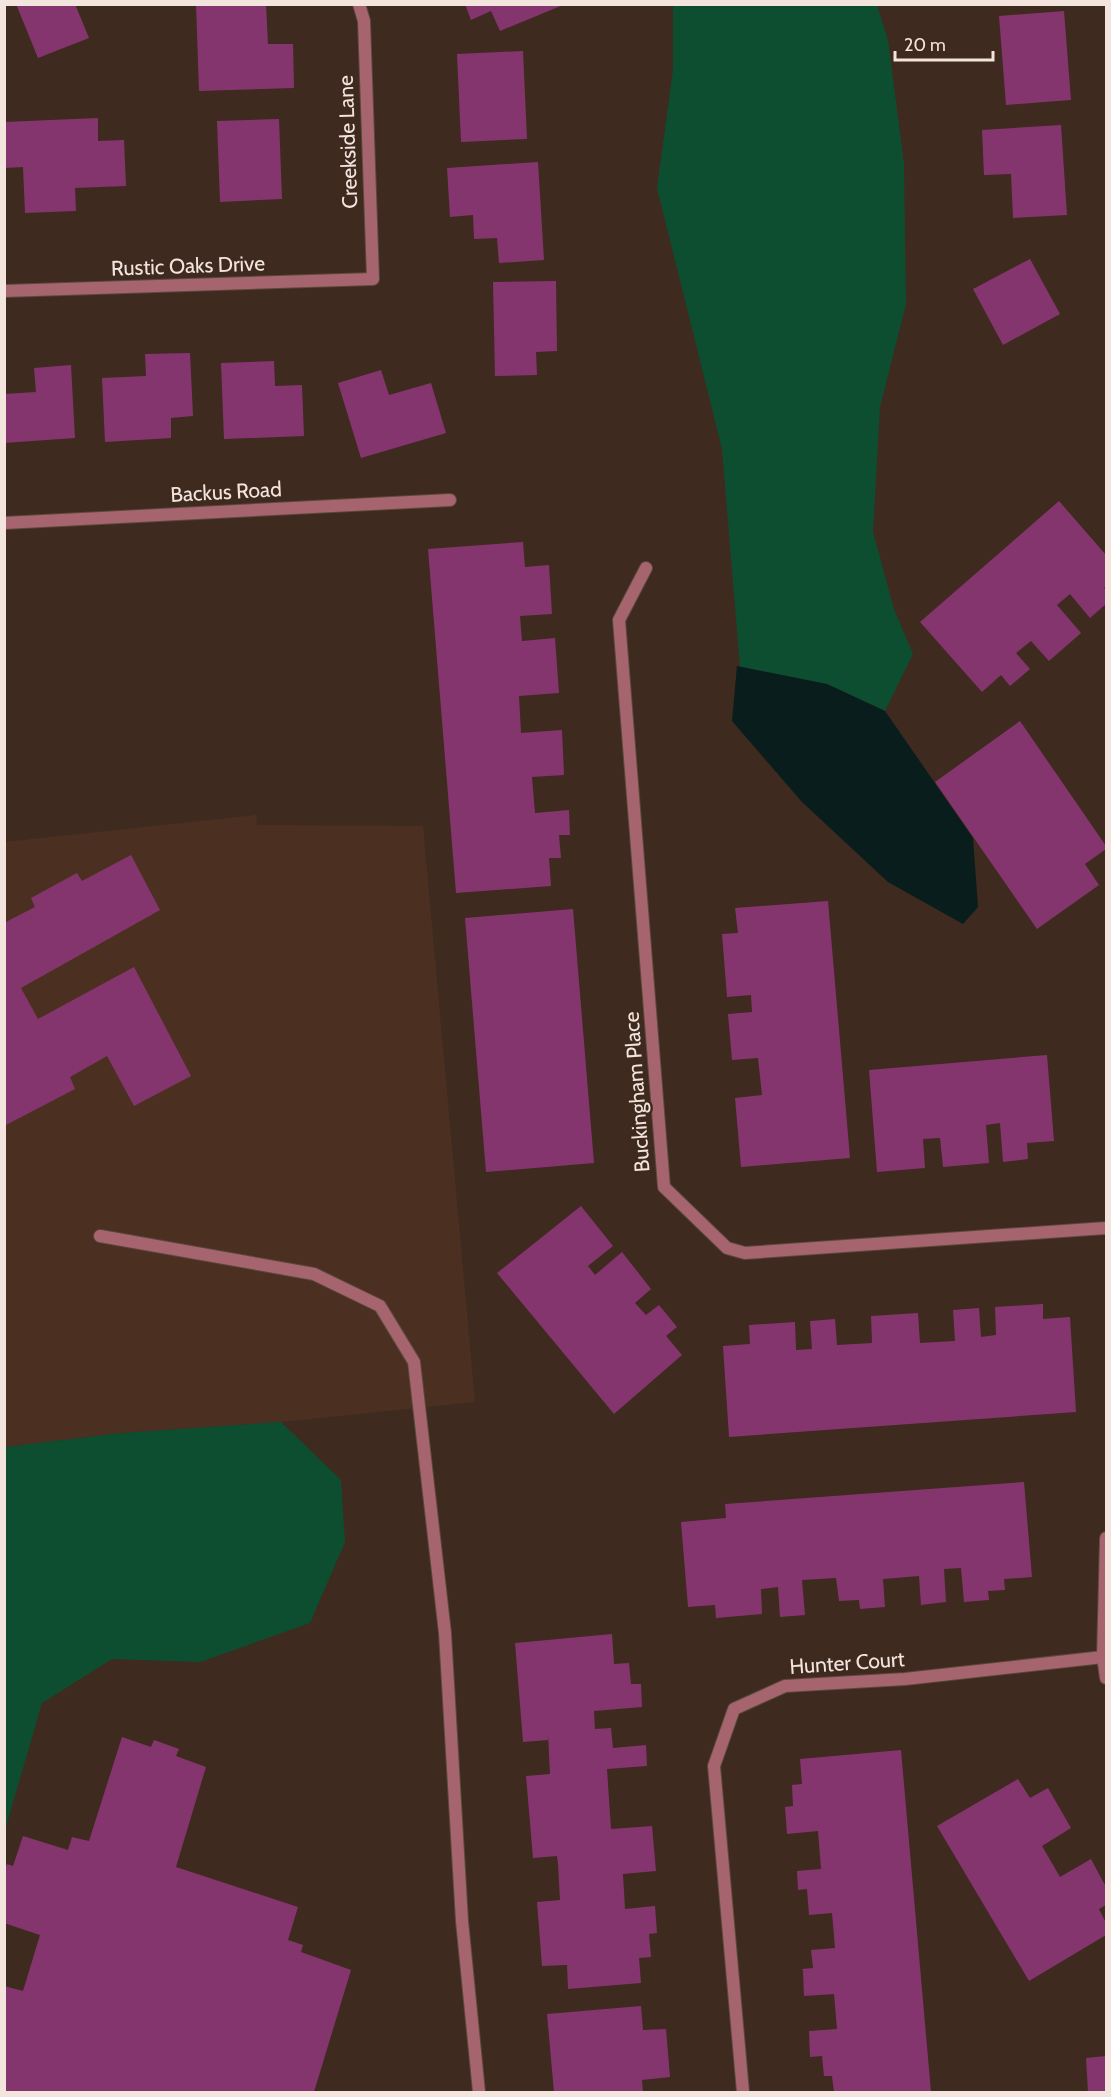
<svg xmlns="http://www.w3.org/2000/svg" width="1111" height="2097" font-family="Cabin,sans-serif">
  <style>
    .built { fill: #4b3022 }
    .green { fill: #0e4e30 }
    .water { fill: #091d1d }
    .building { fill: #85356e }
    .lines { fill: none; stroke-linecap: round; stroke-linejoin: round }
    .service-casing { stroke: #5b483e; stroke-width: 14 }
    .minor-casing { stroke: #5b483e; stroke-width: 14 }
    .service { stroke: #a6646e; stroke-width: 12 }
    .minor { stroke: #a6646e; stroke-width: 12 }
    .labels { text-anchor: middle; stroke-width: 5; stroke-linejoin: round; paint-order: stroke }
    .street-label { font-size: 21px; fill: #f3e5de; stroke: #3e2a1f }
  </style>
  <rect width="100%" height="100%" fill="#3e2a1f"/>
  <polygon class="built" points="256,815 257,825 423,826 475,1402 281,1422 121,1433 5,1447 4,842"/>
  <g class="green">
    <polygon points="673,5 877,5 888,40 904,164 906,304 880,407 873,532 894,609 913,654 885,711 827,684 740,667 722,449 657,188 673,70"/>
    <polygon points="281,1422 341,1480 345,1542 310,1623 200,1662 112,1659 42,1703 5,1830 5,1447 121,1433"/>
  </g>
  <polygon class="water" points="737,666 827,684 885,711 973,838 978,907 963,924 888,882 802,802 732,721"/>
  <g class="building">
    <polygon points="16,4 75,4 89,38 38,58"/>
    <polygon points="196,4 266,4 268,44 293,44 294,88 199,91"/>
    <polygon points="465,4 563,4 563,5 500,31 491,11 471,20"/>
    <polygon points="1064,11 1071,100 1006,105 999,16"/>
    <polygon points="523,51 527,139 461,142 457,54"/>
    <polygon points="98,118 98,141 124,140 126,186 75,188 76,211 25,213 23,167 4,168 4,122"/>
    <polygon points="279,119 282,199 220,202 217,121"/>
    <polygon points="1061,125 1067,215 1013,218 1011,174 984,175 982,130"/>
    <polygon points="538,162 544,260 499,263 497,238 474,239 473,215 450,217 447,168"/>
    <polygon points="1030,259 1060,314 1003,345 973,289"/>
    <polygon points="556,281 557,351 536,352 537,375 495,376 493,282"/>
    <polygon points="190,353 193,416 171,418 171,438 105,442 102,378 146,376 145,354"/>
    <polygon points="274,361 275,386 302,385 304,436 224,439 221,363"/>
    <polygon points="71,365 75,438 4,443 4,394 36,392 34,368"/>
    <polygon points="381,370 389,395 431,383 446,433 361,458 338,383"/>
    <polygon points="1059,501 1106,555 1106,586 1104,588 1106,591 1106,604 1090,618 1070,594 1057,605 1081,633 1049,661 1031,641 1016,653 1030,669 1010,686 1001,675 982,692 920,622"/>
    <polygon points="523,542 525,567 549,565 552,614 520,616 522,641 555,638 559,693 519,696 521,733 562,730 564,775 532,777 535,813 569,810 570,835 559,835 561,858 549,858 551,886 456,893 428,549"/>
    <polygon points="1020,721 1106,846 1106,849 1085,864 1099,885 1037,929 935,782"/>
    <polygon points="131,855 160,910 21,988 38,1019 134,967 191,1076 134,1106 107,1056 70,1077 75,1089 4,1126 4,923 35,907 31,898 77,873 82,881"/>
    <polygon points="828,901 850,1158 741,1167 735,1098 762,1095 758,1058 732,1060 728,1014 752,1012 751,995 727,997 722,934 738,933 735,908"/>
    <polygon points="573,909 594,1163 486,1172 465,918"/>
    <polygon points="1047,1055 1054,1141 1027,1143 1028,1159 1003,1162 1000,1123 986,1125 989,1163 943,1167 940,1138 923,1139 925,1168 877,1172 869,1070"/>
    <polygon points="581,1206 613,1246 588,1266 595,1275 622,1252 651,1289 635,1303 646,1315 659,1305 677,1327 666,1336 682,1355 614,1414 497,1273"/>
    <polygon points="1043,1304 1043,1319 1070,1317 1076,1412 729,1437 723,1346 750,1344 749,1325 795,1322 796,1350 812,1349 810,1321 835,1319 837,1345 872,1343 871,1316 918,1313 920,1343 955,1341 953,1310 979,1308 981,1337 996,1335 995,1307"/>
    <polygon points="1024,1482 1032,1577 1004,1579 1005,1590 988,1591 989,1600 964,1602 961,1568 944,1569 946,1602 921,1605 919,1576 883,1579 885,1607 860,1609 859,1600 839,1601 836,1578 802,1580 805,1615 780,1617 778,1587 761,1589 762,1614 716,1618 715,1605 688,1607 681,1522 726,1518 725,1504"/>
    <polygon points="612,1634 614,1664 629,1663 631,1684 641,1684 642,1707 594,1711 595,1729 611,1728 613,1748 646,1745 647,1766 607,1769 611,1829 652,1826 656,1871 623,1874 625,1909 655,1906 657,1933 649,1934 651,1957 639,1958 641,1983 568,1989 567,1965 542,1966 537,1902 560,1900 558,1864 557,1856 533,1858 526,1776 574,1772 550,1774 548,1733 548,1740 523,1742 515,1643"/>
    <polygon points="122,1737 151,1747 154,1740 179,1749 176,1756 206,1767 176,1867 298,1907 288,1940 303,1945 301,1952 351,1970 314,2092 4,2092 4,1986 23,1991 40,1935 4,1923 4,1871 7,1864 13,1866 23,1836 68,1850 72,1837 89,1841"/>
    <polygon points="901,1750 931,2092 834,2092 832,2076 824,2076 822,2056 810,2057 809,2031 837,2029 834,1994 804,1996 803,1971 802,1969 813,1968 811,1950 835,1948 832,1913 809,1915 807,1889 798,1890 797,1871 821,1869 818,1831 787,1834 785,1807 793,1806 792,1785 802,1784 800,1759"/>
    <polygon points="1018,1779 1030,1798 1048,1788 1071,1828 1042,1846 1060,1877 1091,1859 1106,1887 1106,1905 1099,1909 1106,1923 1106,1935 1029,1981 937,1826"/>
    <polygon points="641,2006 643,2030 666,2029 670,2077 642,2080 643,2092 554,2092 547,2014"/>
    <polygon points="1106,2056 1106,2092 1088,2092 1086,2058"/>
  </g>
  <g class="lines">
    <defs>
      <polyline id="service" points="100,1236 314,1274 380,1306 414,1362 445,1633 462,1921 479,2092"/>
      <g id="minor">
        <polyline points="4,291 373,279 364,21 359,4"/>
        <polyline points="4,523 450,500"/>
        <polyline points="646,568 619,620 664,1187 727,1248 745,1253 1106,1228"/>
        <polyline points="1106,1538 1103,1657 1106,1678"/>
        <polyline points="743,2092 714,1766 734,1709 785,1686 905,1679 1103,1657"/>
      </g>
    </defs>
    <use href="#service" class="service-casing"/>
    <use href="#minor" class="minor-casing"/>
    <use href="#service" class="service"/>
    <use href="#minor" class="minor"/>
  </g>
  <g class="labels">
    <g class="street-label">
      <text transform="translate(348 142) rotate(-92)" y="7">Creekside Lane</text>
      <text transform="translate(188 266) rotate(-2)" y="7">Rustic Oaks Drive</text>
      <text transform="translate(226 492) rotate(-3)" y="7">Backus Road</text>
      <text transform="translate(637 1092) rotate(-94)" y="7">Buckingham Place</text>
      <text transform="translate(847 1663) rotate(-4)" y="7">Hunter Court</text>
    </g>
  </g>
  <rect width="1111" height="2097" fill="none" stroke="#f3e5de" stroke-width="12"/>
  <path d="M895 51v9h98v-9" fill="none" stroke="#f3e5de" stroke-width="3"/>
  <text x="904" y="51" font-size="18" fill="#f3e5de" stroke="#3e2a1f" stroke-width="4.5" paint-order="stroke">20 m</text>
</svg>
